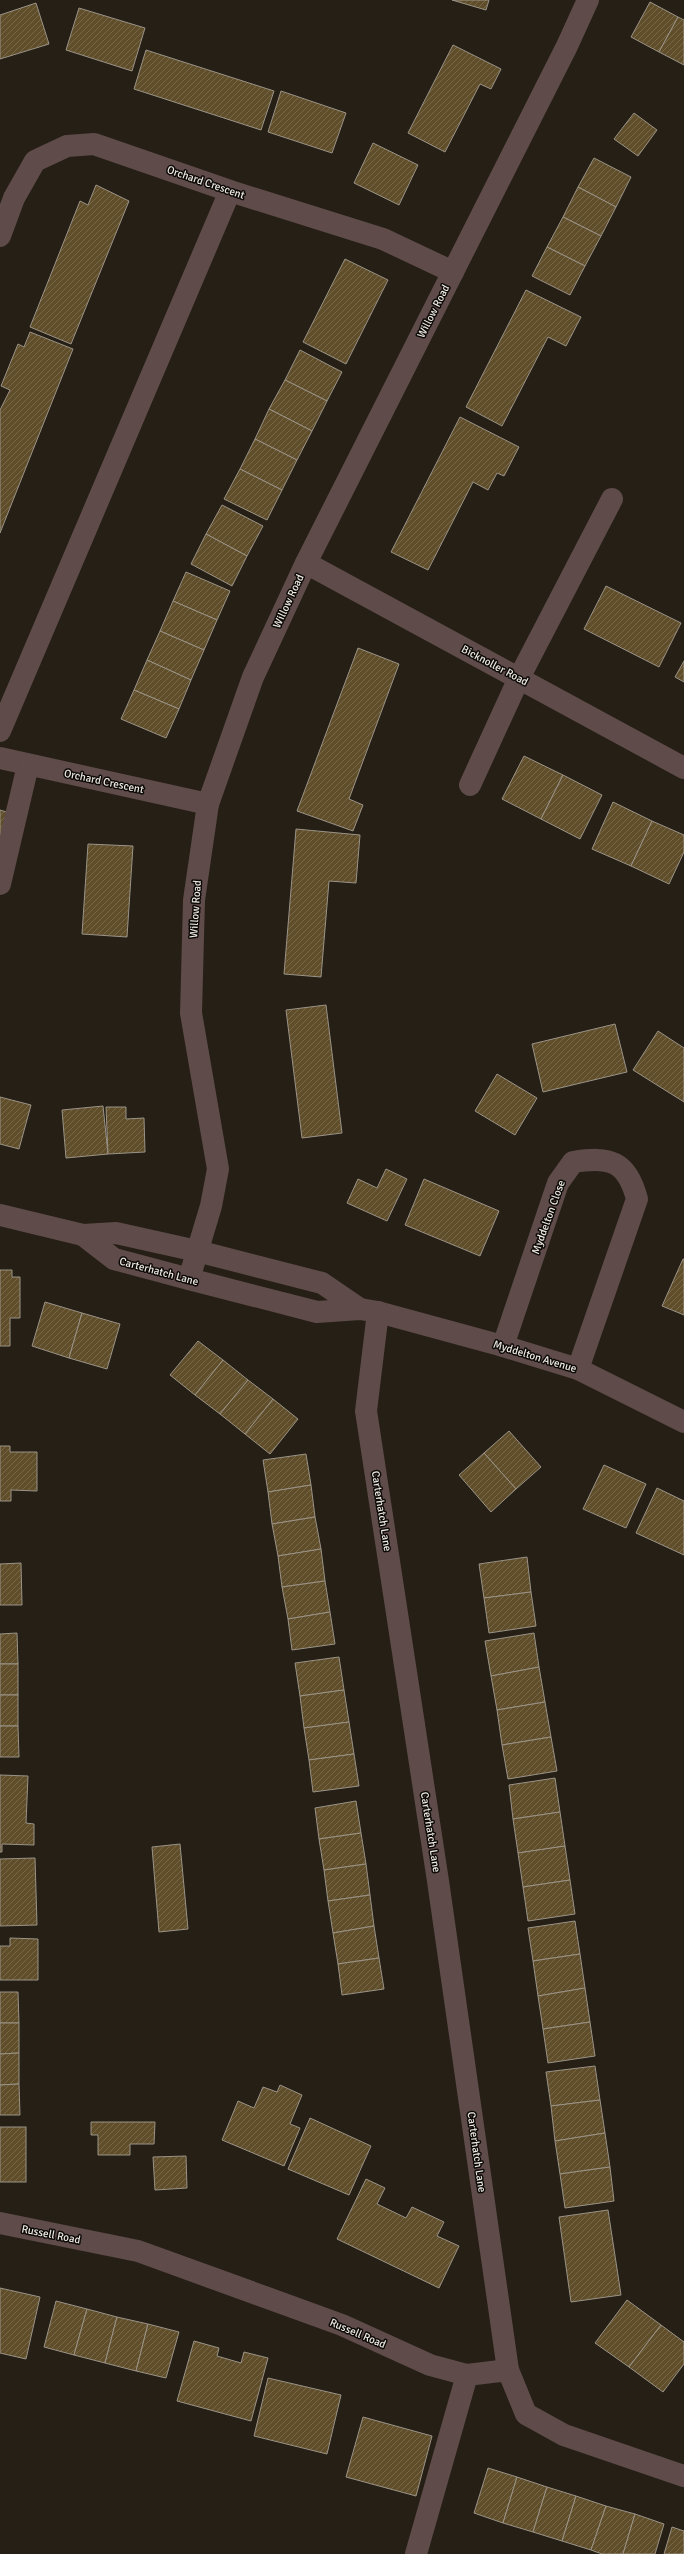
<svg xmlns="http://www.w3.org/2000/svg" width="684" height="2554" font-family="Signika,sans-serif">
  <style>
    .building { fill: url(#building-hatch); stroke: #9a9387 }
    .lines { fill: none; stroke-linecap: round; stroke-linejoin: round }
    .minor { stroke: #5e4b4a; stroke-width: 22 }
    .labels { text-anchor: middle; stroke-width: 3; stroke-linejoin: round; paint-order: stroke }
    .street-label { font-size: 11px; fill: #edeae3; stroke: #0c0906 }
  </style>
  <defs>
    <pattern id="building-hatch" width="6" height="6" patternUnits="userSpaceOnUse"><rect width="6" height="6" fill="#604e2b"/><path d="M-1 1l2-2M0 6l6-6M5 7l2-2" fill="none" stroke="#77684a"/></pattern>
  </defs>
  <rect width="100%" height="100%" fill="#251f15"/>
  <g class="building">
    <polygon points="452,0 489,0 486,10"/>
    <polygon points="650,2 678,17 659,52 631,37"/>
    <polygon points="36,3 49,44 0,59 0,15"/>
    <polygon points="79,8 145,28 132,71 66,50"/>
    <polygon points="678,17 684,20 684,65 659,52"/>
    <polygon points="453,45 501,69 491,89 480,84 445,152 408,133"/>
    <polygon points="146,50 274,91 261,130 134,89"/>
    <polygon points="281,91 346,113 332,153 268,132"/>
    <polygon points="634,113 657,130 638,156 614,139"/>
    <polygon points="373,143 418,165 399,205 354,183"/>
    <polygon points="594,158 631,177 616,207 578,187"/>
    <polygon points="96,185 129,201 71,344 30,327 80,201 88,205"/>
    <polygon points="578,187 616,207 601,236 563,217"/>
    <polygon points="563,217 601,236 585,266 547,247"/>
    <polygon points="547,247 585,266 570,295 532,276"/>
    <polygon points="345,259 388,280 346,364 303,342"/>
    <polygon points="526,290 581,317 566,346 548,337 502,426 466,407"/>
    <polygon points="30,332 73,349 0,533 0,410 10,390 1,386 18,344 24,347"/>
    <polygon points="300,350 342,372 327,401 285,380"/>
    <polygon points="285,380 327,401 312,431 269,409"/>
    <polygon points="269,409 312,431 297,460 255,439"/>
    <polygon points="460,417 519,447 504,476 497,473 488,490 473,482 428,570 391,552"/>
    <polygon points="255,439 297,460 282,490 240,469"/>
    <polygon points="240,469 282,490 267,520 224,499"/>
    <polygon points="222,505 263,526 247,556 206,534"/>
    <polygon points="206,534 247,556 232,586 191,564"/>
    <polygon points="186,572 230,591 217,620 173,601"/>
    <polygon points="606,586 681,623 659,667 584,629"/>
    <polygon points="173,601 217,620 204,650 160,631"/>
    <polygon points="160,631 204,650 191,680 147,660"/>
    <polygon points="358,648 399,664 349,799 363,805 353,831 297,811"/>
    <polygon points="147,660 191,680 179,709 134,690"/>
    <polygon points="684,661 684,682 675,677"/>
    <polygon points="134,690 179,709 166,738 121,719"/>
    <polygon points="524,756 563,775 541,819 502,799"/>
    <polygon points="563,775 602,795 580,839 541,819"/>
    <polygon points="613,802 652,821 631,866 592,849"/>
    <polygon points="0,810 10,813 0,856"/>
    <polygon points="652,821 684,835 684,852 669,884 631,866"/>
    <polygon points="296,829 360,835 356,883 329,881 321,977 284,974"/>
    <polygon points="88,844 133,846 127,937 82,934"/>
    <polygon points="326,1005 342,1133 302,1138 286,1010"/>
    <polygon points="615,1024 627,1072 543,1092 532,1044"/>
    <polygon points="658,1031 684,1048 684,1102 633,1070"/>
    <polygon points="497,1074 537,1098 515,1135 475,1111"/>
    <polygon points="0,1097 31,1105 19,1149 0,1144"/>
    <polygon points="103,1106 108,1154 66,1158 62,1110"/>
    <polygon points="106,1107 126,1107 126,1119 144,1118 145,1152 108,1154"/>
    <polygon points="386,1169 407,1179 387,1221 347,1203 358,1179 377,1188"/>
    <polygon points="424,1179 499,1211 480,1256 405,1225"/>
    <polygon points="683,1259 684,1259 684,1315 662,1306"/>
    <polygon points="0,1270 12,1270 12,1277 20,1277 20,1318 10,1318 10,1346 0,1346"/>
    <polygon points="45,1302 82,1313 69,1358 32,1346"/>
    <polygon points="82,1313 120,1324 107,1369 69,1358"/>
    <polygon points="198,1341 223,1360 195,1395 170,1375"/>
    <polygon points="223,1360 248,1380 220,1414 195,1395"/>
    <polygon points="248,1380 273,1399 245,1434 220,1414"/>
    <polygon points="273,1399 298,1419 270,1454 245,1434"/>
    <polygon points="509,1431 541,1467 516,1489 484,1453"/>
    <polygon points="0,1446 10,1446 10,1452 37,1452 37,1491 11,1490 11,1501 0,1501"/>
    <polygon points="484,1453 516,1489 491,1512 459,1475"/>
    <polygon points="306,1454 311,1485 268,1492 263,1460"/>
    <polygon points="604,1465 646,1484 626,1528 583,1509"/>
    <polygon points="311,1485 315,1517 272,1524 268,1492"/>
    <polygon points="657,1488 684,1501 684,1555 636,1533"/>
    <polygon points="315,1517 321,1549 278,1556 272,1524"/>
    <polygon points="321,1549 325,1581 282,1587 278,1556"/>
    <polygon points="527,1557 531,1592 484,1598 479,1564"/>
    <polygon points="21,1563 22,1605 0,1605 0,1564"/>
    <polygon points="325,1581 330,1612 288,1619 282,1587"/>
    <polygon points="531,1592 536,1626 489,1633 484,1598"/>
    <polygon points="330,1612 335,1644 292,1650 288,1619"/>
    <polygon points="17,1633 18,1664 0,1664 0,1634"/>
    <polygon points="534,1633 539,1667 491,1676 485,1641"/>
    <polygon points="339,1657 344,1690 300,1696 295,1663"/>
    <rect x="0" y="1664" width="18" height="31"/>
    <polygon points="539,1667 545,1702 497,1710 491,1676"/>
    <polygon points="344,1690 349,1722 304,1728 300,1696"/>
    <rect x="0" y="1695" width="18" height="31"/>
    <polygon points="545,1702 551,1737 502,1745 497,1710"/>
    <polygon points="349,1722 354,1754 309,1760 304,1728"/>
    <polygon points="0,1726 18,1726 19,1757 0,1757"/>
    <polygon points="551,1737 557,1771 508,1779 502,1745"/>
    <polygon points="354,1754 359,1786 313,1792 309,1760"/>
    <polygon points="0,1775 28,1776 26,1823 34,1824 34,1845 2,1844 2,1852 0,1852"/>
    <polygon points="555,1778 560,1812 513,1819 509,1785"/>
    <polygon points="356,1801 361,1833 319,1839 315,1808"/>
    <polygon points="560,1812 565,1846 518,1853 513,1819"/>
    <polygon points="361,1833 366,1864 324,1870 319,1839"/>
    <polygon points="180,1844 188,1929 159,1932 152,1847"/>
    <polygon points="565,1846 570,1880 523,1887 518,1853"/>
    <polygon points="35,1858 37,1925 0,1926 0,1859"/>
    <polygon points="366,1864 370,1895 328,1901 324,1870"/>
    <polygon points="570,1880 575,1914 528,1921 523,1887"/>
    <polygon points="370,1895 374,1926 333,1933 328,1901"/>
    <polygon points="575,1921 580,1954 533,1961 528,1928"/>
    <polygon points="374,1926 379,1958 338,1964 333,1933"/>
    <polygon points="10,1938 38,1939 38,1980 0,1980 0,1946 10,1946"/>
    <polygon points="580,1954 585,1988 538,1996 533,1961"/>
    <polygon points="379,1958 384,1989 342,1995 338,1964"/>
    <polygon points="585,1988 590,2022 543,2029 538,1996"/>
    <polygon points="0,1992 18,1992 19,2023 0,2023"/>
    <polygon points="590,2022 595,2056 548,2063 543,2029"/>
    <polygon points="0,2023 19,2023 19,2053 0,2054"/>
    <polygon points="19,2053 19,2084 0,2085 0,2054"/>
    <polygon points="595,2066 600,2100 551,2106 546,2072"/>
    <polygon points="19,2084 20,2115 0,2115 0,2085"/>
    <polygon points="280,2085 302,2095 290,2124 300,2128 284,2166 222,2140 238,2101 254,2108 263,2087 277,2092"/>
    <polygon points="600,2100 605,2133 555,2141 551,2106"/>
    <polygon points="310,2118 371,2146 349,2195 288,2169"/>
    <polygon points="91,2122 155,2122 154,2144 130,2144 130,2155 98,2155 98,2135 91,2135"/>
    <rect x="0" y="2127" width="26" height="55"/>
    <polygon points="605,2133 610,2167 560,2174 555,2141"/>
    <polygon points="186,2156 187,2188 155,2190 153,2157"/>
    <polygon points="610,2167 614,2201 565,2208 560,2174"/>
    <polygon points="366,2179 385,2188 377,2204 406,2218 412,2207 444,2222 437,2236 459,2246 439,2288 337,2239"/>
    <polygon points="608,2210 621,2295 571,2302 559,2217"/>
    <polygon points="0,2288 40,2297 26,2359 0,2353"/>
    <polygon points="627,2300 661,2325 629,2367 595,2343"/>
    <polygon points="56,2301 87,2309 74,2355 44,2347"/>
    <polygon points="87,2309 117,2317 105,2363 74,2355"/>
    <polygon points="117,2317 148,2324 136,2371 105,2363"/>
    <polygon points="148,2324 179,2332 166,2378 136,2371"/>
    <polygon points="661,2325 684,2342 684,2364 663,2392 629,2367"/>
    <polygon points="194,2341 219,2348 217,2356 241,2363 244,2352 268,2358 251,2421 177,2401"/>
    <polygon points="268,2378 341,2395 327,2454 254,2436"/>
    <polygon points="363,2417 432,2436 416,2496 346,2477"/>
    <polygon points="488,2468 517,2477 503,2523 474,2513"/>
    <polygon points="517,2477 547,2487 533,2532 503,2523"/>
    <polygon points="547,2487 576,2496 562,2541 533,2532"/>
    <polygon points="576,2496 606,2506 591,2550 562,2541"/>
    <polygon points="606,2506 635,2514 623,2554 602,2554 591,2550"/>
    <polygon points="635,2514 664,2524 655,2554 623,2554"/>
    <polygon points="672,2527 684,2531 684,2554 664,2554"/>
  </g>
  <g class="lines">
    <g class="minor">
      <polyline points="0,236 14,198 35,161 67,146 94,144 230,191 383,239 453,272"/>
      <polyline points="306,563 684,768"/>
      <polyline points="0,731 230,191"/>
      <polyline points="0,758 208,804"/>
      <polyline points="470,785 519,678 612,499"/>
      <polyline points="0,884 28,765"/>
      <polyline points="0,1215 83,1235 116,1233 197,1251 322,1283 360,1309"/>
      <polyline points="83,1235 114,1259 189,1279 317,1312 360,1309 378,1312 503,1346 578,1369 684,1422"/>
      <polyline points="189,1279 211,1206 218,1169 191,1013 194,900 208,804 253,677 306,563 567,46 588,0"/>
      <polyline points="378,1312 366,1411 438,1881 508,2370"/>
      <path d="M 503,1346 L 558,1183 L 573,1162 C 610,1156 627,1161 637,1199 L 578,1369"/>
      <polyline points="0,2223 138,2251 342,2325 430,2365 467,2375 508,2370 526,2414 564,2435 684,2476"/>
      <polyline points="416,2554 467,2375"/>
    </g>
  </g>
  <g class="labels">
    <g class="street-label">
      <text transform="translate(206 182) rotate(19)" y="4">Orchard Crescent</text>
      <text transform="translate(433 311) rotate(-63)" y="4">Willow Road</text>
      <text transform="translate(288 601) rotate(-65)" y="4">Willow Road</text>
      <text transform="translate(495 665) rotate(28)" y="4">Bicknoller Road</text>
      <text transform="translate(104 781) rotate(12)" y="4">Orchard Crescent</text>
      <text transform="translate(195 909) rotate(-86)" y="4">Willow Road</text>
      <text transform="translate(548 1217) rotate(-70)" y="4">Myddelton Close</text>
      <text transform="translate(159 1271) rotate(15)" y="4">Carterhatch Lane</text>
      <text transform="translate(535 1356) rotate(17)" y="4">Myddelton Avenue</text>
      <text transform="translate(382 1511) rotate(81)" y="4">Carterhatch Lane</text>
      <text transform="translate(431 1832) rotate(81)" y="4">Carterhatch Lane</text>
      <text transform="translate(477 2152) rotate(82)" y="4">Carterhatch Lane</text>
      <text transform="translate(51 2234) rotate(11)" y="4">Russell Road</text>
      <text transform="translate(358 2333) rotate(23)" y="4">Russell Road</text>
    </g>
  </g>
</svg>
